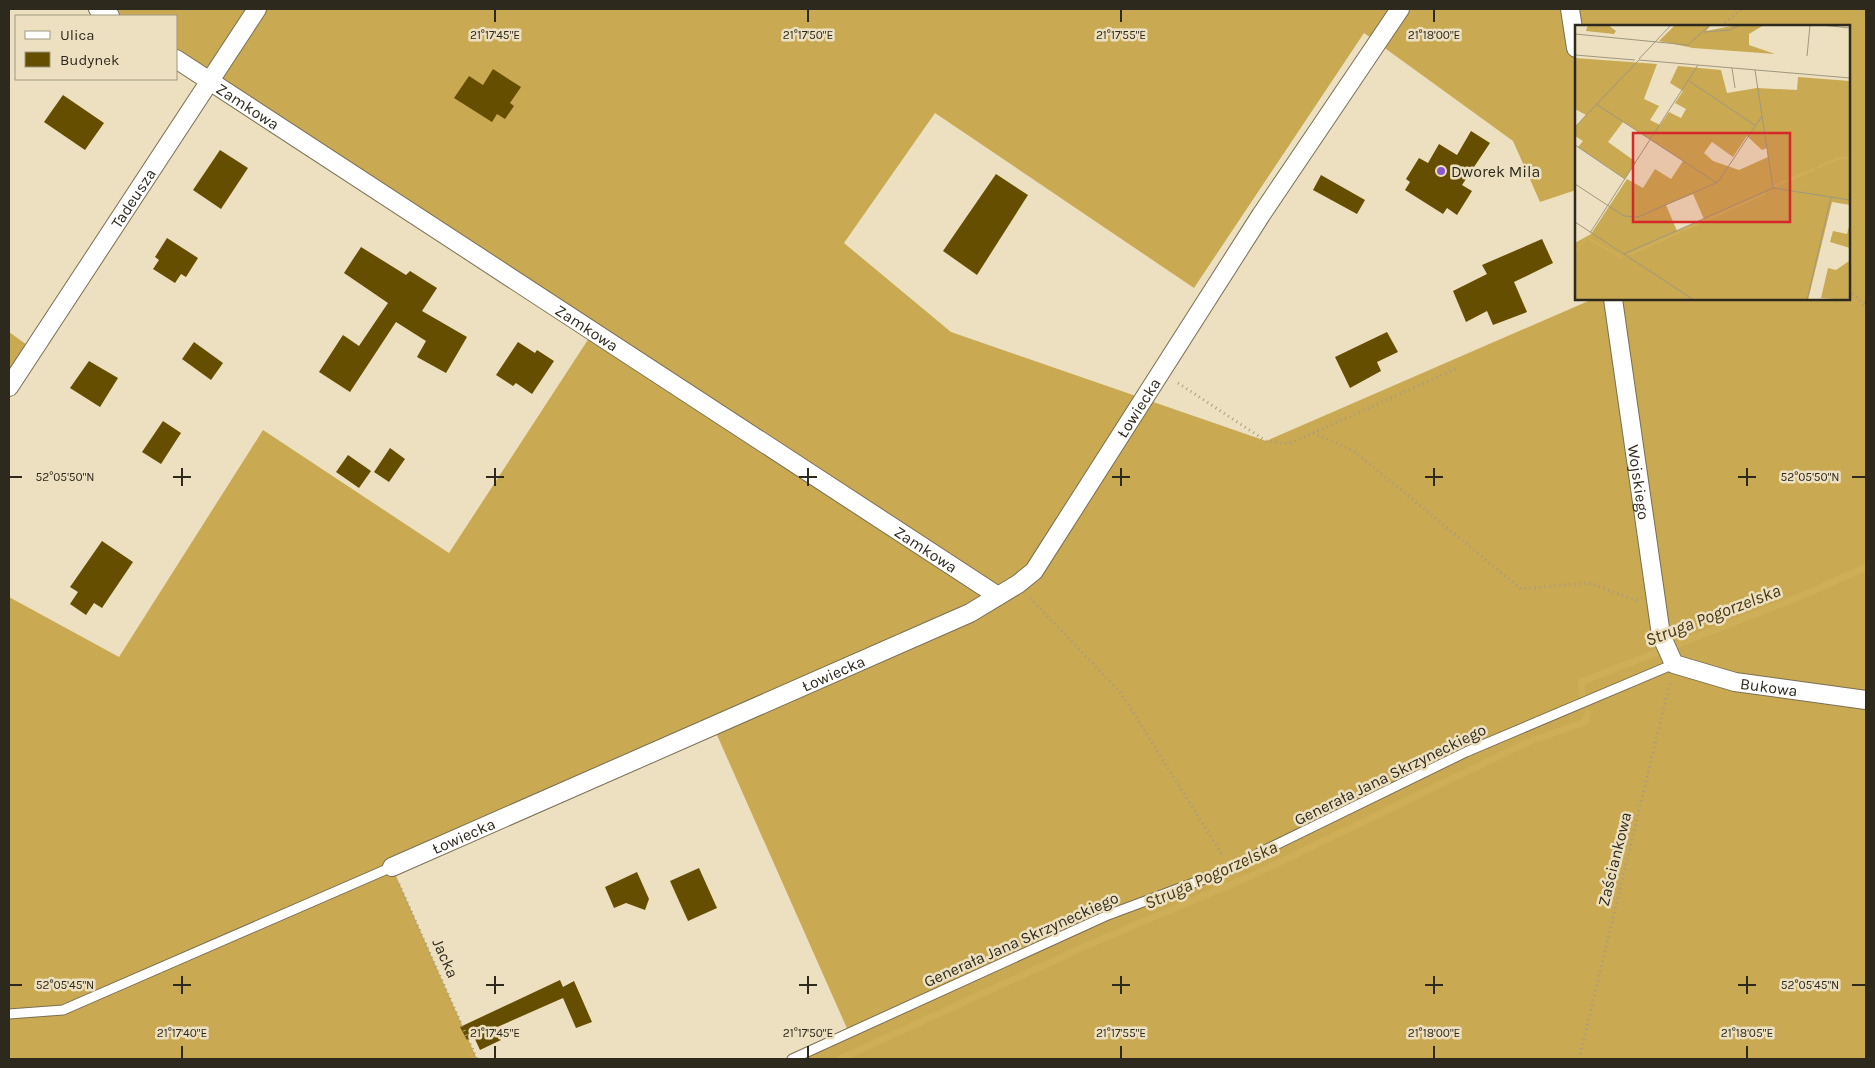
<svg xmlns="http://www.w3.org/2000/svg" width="1875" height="1068" font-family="Karla,sans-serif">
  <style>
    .forest { fill: #c9a952; fill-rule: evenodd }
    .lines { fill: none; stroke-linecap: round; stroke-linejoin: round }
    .stream { stroke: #cfae58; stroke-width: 7 }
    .building { fill: #654e00 }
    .lane-casing { stroke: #7a6f53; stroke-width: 11 }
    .street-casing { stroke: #7a6f53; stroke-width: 20 }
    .path { stroke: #a59b83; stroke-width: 3; stroke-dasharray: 1 4; stroke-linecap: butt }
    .lane { stroke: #fff; stroke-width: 9 }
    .street { stroke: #fff; stroke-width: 18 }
    .ticks { fill: none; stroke: #2e291d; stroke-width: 2 }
    .poi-dot { fill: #8958d1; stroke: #ece0c0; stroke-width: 2 }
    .labels { text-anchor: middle; stroke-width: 5; stroke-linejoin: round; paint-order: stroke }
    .street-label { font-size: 16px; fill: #2e291d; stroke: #ece0c0 }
    .poi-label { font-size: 16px; fill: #2e291d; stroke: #ece0c0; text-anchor: start }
    .water-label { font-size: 18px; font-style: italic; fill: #453711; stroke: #ece0c0 }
    .inset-river { fill: none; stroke: #cfae58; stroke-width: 2.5 }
    .inset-road { fill: none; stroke: #a0977f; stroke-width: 1 }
    .view { fill: #d62828; fill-opacity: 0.15; stroke: #d62828; stroke-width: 2.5 }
    .inset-edge { fill: none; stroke: #2e291d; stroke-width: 2.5 }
    .ticks-label { font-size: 12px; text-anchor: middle; fill: #2e291d; stroke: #ece0c0; stroke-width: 5; stroke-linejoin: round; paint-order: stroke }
  </style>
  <rect width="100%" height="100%" fill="#ece0c0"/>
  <g class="forest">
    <path d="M 98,9 L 1866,9 L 1866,1059 L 792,1059 L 849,1033 L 713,726 L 392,867 L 477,1059 L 9,1059 L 9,597 L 119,657 L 263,430 L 449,553 L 593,332 L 176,59 L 176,16 L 110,16 ZM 1576,26 L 1849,26 L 1849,299 L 1593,299 L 1266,441 L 951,332 L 844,243 L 935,113 L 1194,288 L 1364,33 L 1513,141 L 1540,202 L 1576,190 Z"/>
    <polygon points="9,332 34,350 9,387"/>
  </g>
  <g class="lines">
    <g class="stream">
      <polyline points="1582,695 1581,682 1804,595 1866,567"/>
      <polyline points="840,1059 1088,945 1253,875 1528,742 1585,722 1588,714"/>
    </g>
  </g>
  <g class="building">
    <polygon points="493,69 521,87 510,103 514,106 505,119 497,114 492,122 454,98 469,76 483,85"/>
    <polygon points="63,95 104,123 85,150 44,122"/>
    <polygon points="1471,131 1490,143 1462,185 1472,191 1457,215 1447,208 1443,214 1405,190 1410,182 1406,179 1419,158 1428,163 1439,144 1457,155"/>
    <polygon points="220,150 248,168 221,209 193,190"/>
    <polygon points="996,174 1028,195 977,275 943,251"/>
    <polygon points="1321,175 1365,200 1357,214 1313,190"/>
    <polygon points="167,238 198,258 186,277 181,274 175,283 153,269 159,260 155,257"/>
    <polygon points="1542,239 1553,263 1514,282 1527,312 1493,325 1487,311 1466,322 1453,291 1487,274 1482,265"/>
    <polygon points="361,247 406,275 410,271 437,288 422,311 467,337 446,373 417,357 426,341 396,322 350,392 319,372 343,335 359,346 388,303 344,273"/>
    <polygon points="1387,332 1398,352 1377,362 1381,371 1350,388 1335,357"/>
    <polygon points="194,342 223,363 211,380 182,359"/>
    <polygon points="518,342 535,353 537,350 554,361 532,394 516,383 513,386 496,375"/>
    <polygon points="89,361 118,378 100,407 70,388"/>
    <polygon points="163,421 181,433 161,464 142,452"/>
    <polygon points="390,448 405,459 389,482 374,472"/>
    <polygon points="348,455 371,471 359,488 336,472"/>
    <polygon points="102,541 133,562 102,608 94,603 86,615 70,604 78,592 70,587"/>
    <polygon points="699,868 717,908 688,921 670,881"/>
    <polygon points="637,872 649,899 645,910 626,903 614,908 605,887"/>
    <polygon points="560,980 563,987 574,981 592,1022 576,1028 563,998 495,1028 501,1040 480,1050 474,1037 467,1040 460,1027"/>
  </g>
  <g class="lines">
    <defs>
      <g id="lane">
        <polyline points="9,1014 63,1010 392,867"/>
        <polyline points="792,1059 1108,915 1231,869 1259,853 1466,752 1674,664"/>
      </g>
      <g id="street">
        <polyline points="98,9 110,16"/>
        <polyline points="1570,9 1576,48"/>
        <path id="s1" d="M 176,59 L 998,596"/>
        <path id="s2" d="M 1613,299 L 1661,635 L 1674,664 L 1735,682 L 1866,700"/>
        <path id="s3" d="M 9,387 L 257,9"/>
        <path id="s4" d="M 392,867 L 970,613 L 1018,584 L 1034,571 L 1261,215 L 1400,9"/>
      </g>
    </defs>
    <use href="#lane" class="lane-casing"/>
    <use href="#street" class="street-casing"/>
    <g class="path">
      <polyline points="1721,26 1742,9"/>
      <polyline points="1849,290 1866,306"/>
      <polyline points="1178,383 1266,441 1288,444 1458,368"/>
      <polyline points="1313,433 1354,451 1521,589 1589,583 1638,601"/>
      <polyline points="1030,598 1121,693 1223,856"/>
      <polyline points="399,884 477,1059"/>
      <polyline points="1579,1059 1670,682"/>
    </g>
    <use href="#lane" class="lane"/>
    <use href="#street" class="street"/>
  </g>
  <path class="ticks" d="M 495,10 L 495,22M 808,10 L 808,22M 1121,10 L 1121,22M 1434,10 L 1434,22M 182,468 L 182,486M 495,468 L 495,486M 808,468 L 808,486M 1121,468 L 1121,486M 1434,468 L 1434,486M 1747,468 L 1747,486M 10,477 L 22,477M 173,477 L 191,477M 486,477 L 504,477M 799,477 L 817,477M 1112,477 L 1130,477M 1425,477 L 1443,477M 1738,477 L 1756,477M 1852,477 L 1865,477M 182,976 L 182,994M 495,976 L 495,994M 808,976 L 808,994M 1121,976 L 1121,994M 1434,976 L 1434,994M 1747,976 L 1747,994M 10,985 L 22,985M 173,985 L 191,985M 486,985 L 504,985M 799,985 L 817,985M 1112,985 L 1130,985M 1425,985 L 1443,985M 1738,985 L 1756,985M 1852,985 L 1865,985M 182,1046 L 182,1058M 495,1046 L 495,1058M 808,1046 L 808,1058M 1121,1046 L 1121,1058M 1434,1046 L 1434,1058M 1747,1046 L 1747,1058"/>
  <circle class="poi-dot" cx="1441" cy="171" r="5"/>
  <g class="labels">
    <g class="street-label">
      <text dy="6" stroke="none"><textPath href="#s1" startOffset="86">Zamkowa</textPath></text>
      <text dy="6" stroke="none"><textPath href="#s3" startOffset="226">Tadeusza</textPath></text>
      <text dy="6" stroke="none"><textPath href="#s1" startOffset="491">Zamkowa</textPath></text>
      <text dy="6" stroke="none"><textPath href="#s4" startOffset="902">Łowiecka</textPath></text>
      <text dy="6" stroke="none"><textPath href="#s2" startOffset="185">Wojskiego</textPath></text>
      <text dy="6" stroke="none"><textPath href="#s1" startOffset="896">Zamkowa</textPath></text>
      <text dy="6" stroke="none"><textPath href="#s4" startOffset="482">Łowiecka</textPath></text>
      <text dy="6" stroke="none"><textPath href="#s2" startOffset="469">Bukowa</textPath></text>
      <text transform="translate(1390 774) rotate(-26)" y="6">Generała Jana Skrzyneckiego</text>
      <text dy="6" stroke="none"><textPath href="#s4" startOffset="78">Łowiecka</textPath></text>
      <text transform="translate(1614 859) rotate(-76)" y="6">Zaściankowa</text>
      <text transform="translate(1021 939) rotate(-24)" y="6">Generała Jana Skrzyneckiego</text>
      <text transform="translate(446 958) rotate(66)" y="6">Jacka</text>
    </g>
    <g class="poi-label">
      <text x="1451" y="177">Dworek Mila</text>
    </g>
    <g class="water-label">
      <text transform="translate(1713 615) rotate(-21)" y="6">Struga Pogorzelska</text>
      <text transform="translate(1211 875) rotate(-24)" y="6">Struga Pogorzelska</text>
    </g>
  </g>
  <g transform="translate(1575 25)">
    <rect width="275" height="275" fill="#ece0c0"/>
    <path d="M 13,0 L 33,0 L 41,6 L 39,9 L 11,6 ZM 100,0 L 136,0 L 131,6 L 162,0 L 189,0 L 174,9 L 174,20 L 200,29 L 118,23 L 84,16 ZM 0,33 L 82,39 L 69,74 L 84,81 L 75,95 L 85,100 L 94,87 L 106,93 L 111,84 L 100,78 L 108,66 L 95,58 L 103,41 L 146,45 L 152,68 L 182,63 L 222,65 L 223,52 L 275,56 L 275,180 L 257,177 L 233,275 L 0,275 L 0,218 L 16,209 L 52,154 L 68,163 L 80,144 L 96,154 L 108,136 L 48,97 L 33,117 L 61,137 L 50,154 L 3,122 L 8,116 L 0,111 L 0,102 L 11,90 L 0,84 ZM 172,111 L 187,125 L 192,123 L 193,132 L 164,145 L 138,136 L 129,128 L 137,117 L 158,132 ZM 118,169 L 129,194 L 102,206 L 91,180 ZM 275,198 L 275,223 L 255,217 L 258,206 L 272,209 ZM 275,229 L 275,275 L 246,273 L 253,243 L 261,245 L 274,236 Z" fill="#c9a952" fill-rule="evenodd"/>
    <path class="inset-river" d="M 242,143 L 264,133 L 275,133M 197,162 L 240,144M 107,206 L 191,168M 13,213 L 47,233M 0,227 L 11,213M 53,230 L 105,207"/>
    <path class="inset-road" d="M 247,0 L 275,3M 129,7 L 155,5 L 166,0M 0,9 L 113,20 L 135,0M 0,30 L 60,35M 232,31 L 235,0M 64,34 L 96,0M 61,38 L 64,35 L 275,53M 157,43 L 160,63M 180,45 L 198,163M 114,56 L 181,101M 21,79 L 142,158M 0,102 L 61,38M 0,120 L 50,154M 0,159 L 49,191 L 63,192 L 143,157 L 187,91M 198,163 L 275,175M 0,197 L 119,275M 15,208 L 123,40M 49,229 L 198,163M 232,275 L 256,172"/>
    <path class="view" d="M 58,108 L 215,108 L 215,197 L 58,197 Z"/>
    <rect width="275" height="275" class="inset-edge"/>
  </g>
  <g class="ticks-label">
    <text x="495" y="39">21°17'45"E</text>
    <text x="808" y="39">21°17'50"E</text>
    <text x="1121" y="39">21°17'55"E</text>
    <text x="1434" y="39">21°18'00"E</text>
    <text x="65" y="481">52°05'50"N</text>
    <text x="1810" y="481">52°05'50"N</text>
    <text x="65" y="989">52°05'45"N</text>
    <text x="1810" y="989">52°05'45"N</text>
    <text x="182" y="1037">21°17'40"E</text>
    <text x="495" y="1037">21°17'45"E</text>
    <text x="808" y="1037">21°17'50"E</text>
    <text x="1121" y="1037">21°17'55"E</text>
    <text x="1434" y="1037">21°18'00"E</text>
    <text x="1747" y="1037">21°18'05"E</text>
  </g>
  <rect width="1875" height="1068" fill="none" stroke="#2e291d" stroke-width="20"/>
  <rect x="15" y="15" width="162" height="65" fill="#ece0c0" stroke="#a0977f"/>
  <rect x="25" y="31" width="25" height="8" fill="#ffffff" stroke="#a0977f"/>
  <text x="60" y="40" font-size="15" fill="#2e291d">Ulica</text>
  <rect x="25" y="52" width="25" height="15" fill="#654e00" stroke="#a0977f"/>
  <text x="60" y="65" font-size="15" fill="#2e291d">Budynek</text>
</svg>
